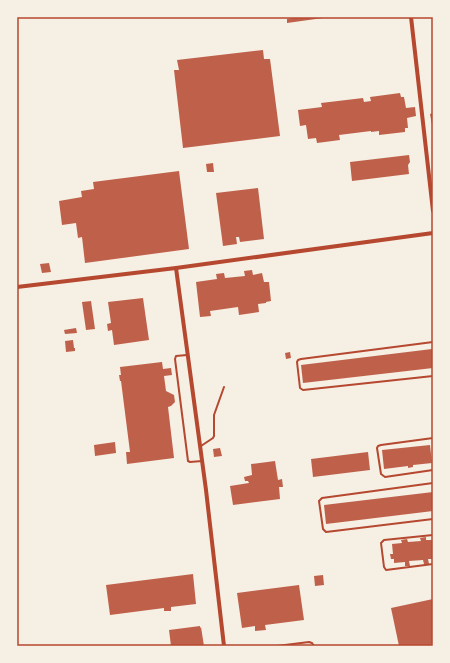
<svg xmlns="http://www.w3.org/2000/svg" width="450" height="663" font-family="'Source Sans 3',sans-serif">
  <style>
    .building { fill: #bf614a }
    .lines { fill: none; stroke-linecap: round; stroke-linejoin: round }
    .service { stroke: #b5482f; stroke-width: 2 }
    .minor { stroke: #b5482f; stroke-width: 4 }
    .neatline { fill: none; stroke: #b5482f; stroke-width: 1.5 }
  </style>
  <rect width="100%" height="100%" fill="#f6efe4"/>
  <g class="building">
    <polygon points="292,17 323,17 323,18 287,23 287,19 293,18"/>
    <polygon points="263,50 264,59 270,59 280,136 183,148 174,70 179,70 177,60"/>
    <polygon points="400,93 401,97 404,97 406,108 415,107 416,116 407,118 408,128 405,128 405,132 379,135 379,131 371,132 371,131 339,135 340,140 317,143 316,138 308,139 306,125 300,126 298,110 322,107 321,103 363,98 364,102 371,101 370,97"/>
    <polygon points="433,113 433,125 432,125 430,114"/>
    <polygon points="409,155 410,162 408,165 409,174 352,181 350,162"/>
    <polygon points="213,163 214,172 207,172 206,164"/>
    <polygon points="179,171 189,249 85,263 82,237 78,238 76,223 62,225 59,201 82,197 81,191 94,189 93,182"/>
    <polygon points="258,188 264,239 240,242 239,237 236,237 237,244 223,246 216,193"/>
    <polygon points="49,263 51,272 42,273 40,264"/>
    <polygon points="252,270 253,275 262,273 264,282 269,282 271,301 266,302 266,303 258,304 259,312 239,315 238,307 210,311 211,316 200,317 196,282 217,279 216,274 224,273 225,278 245,276 244,271"/>
    <polygon points="143,298 149,340 114,345 112,330 108,331 107,324 111,323 108,302"/>
    <polygon points="91,301 95,329 86,330 82,302"/>
    <polygon points="76,328 77,333 65,334 64,330"/>
    <polygon points="73,340 74,348 75,348 75,351 66,352 65,341"/>
    <polygon points="432,349 433,368 303,383 301,365"/>
    <polygon points="290,352 291,358 286,359 285,353"/>
    <polygon points="162,362 163,369 171,368 172,375 164,376 166,391 174,395 175,402 171,406 168,407 174,458 127,464 126,452 130,452 121,381 120,381 119,375 121,375 120,367"/>
    <polygon points="115,442 116,453 95,456 94,445"/>
    <polygon points="430,445 432,463 413,465 413,467 408,468 408,466 384,469 382,450"/>
    <polygon points="220,448 222,456 214,457 213,449"/>
    <polygon points="368,452 370,470 313,477 311,459"/>
    <polygon points="275,461 278,480 282,479 283,487 279,487 280,499 233,505 230,486 249,483 248,481 245,481 244,477 252,475 251,464"/>
    <polygon points="433,492 433,511 326,524 324,505"/>
    <polygon points="426,537 426,540 433,540 433,559 428,559 429,564 424,564 423,560 409,561 410,566 405,566 405,562 394,563 394,559 391,559 390,554 393,554 392,544 402,543 401,540 407,539 408,542 421,541 420,538"/>
    <polygon points="193,574 196,604 171,607 171,611 164,611 164,608 110,615 106,585"/>
    <polygon points="323,575 324,585 315,586 314,576"/>
    <polygon points="299,585 304,620 265,625 266,630 255,631 255,626 242,628 237,593"/>
    <polygon points="433,599 433,646 399,646 391,608"/>
    <polygon points="200,626 200,628 201,627 204,646 171,646 169,630"/>
  </g>
  <g class="lines">
    <g class="service">
      <polyline points="433,342 301,359 298,360 297,362 300,388 303,390 433,376"/>
      <polyline points="187,355 176,356 175,359 188,461 190,462 202,461"/>
      <polyline points="433,438 381,445 378,446 377,448 381,474 385,477 433,470"/>
      <polyline points="201,446 213,438 214,436 214,415 224,387"/>
      <polyline points="433,483 322,498 319,501 323,529 326,532 433,519"/>
      <polyline points="433,535 384,540 381,543 384,567 386,570 433,564"/>
      <polyline points="277,646 309,642 312,643 314,646"/>
    </g>
    <g class="minor">
      <polyline points="411,17 433,211"/>
      <polyline points="176,268 206,490 224,646"/>
      <polyline points="17,287 176,268 433,233"/>
    </g>
  </g>
  <rect width="450" height="663" fill="none" stroke="#f6efe4" stroke-width="36"/>
  <rect x="18" y="18" width="414" height="627" class="neatline"/>
</svg>
